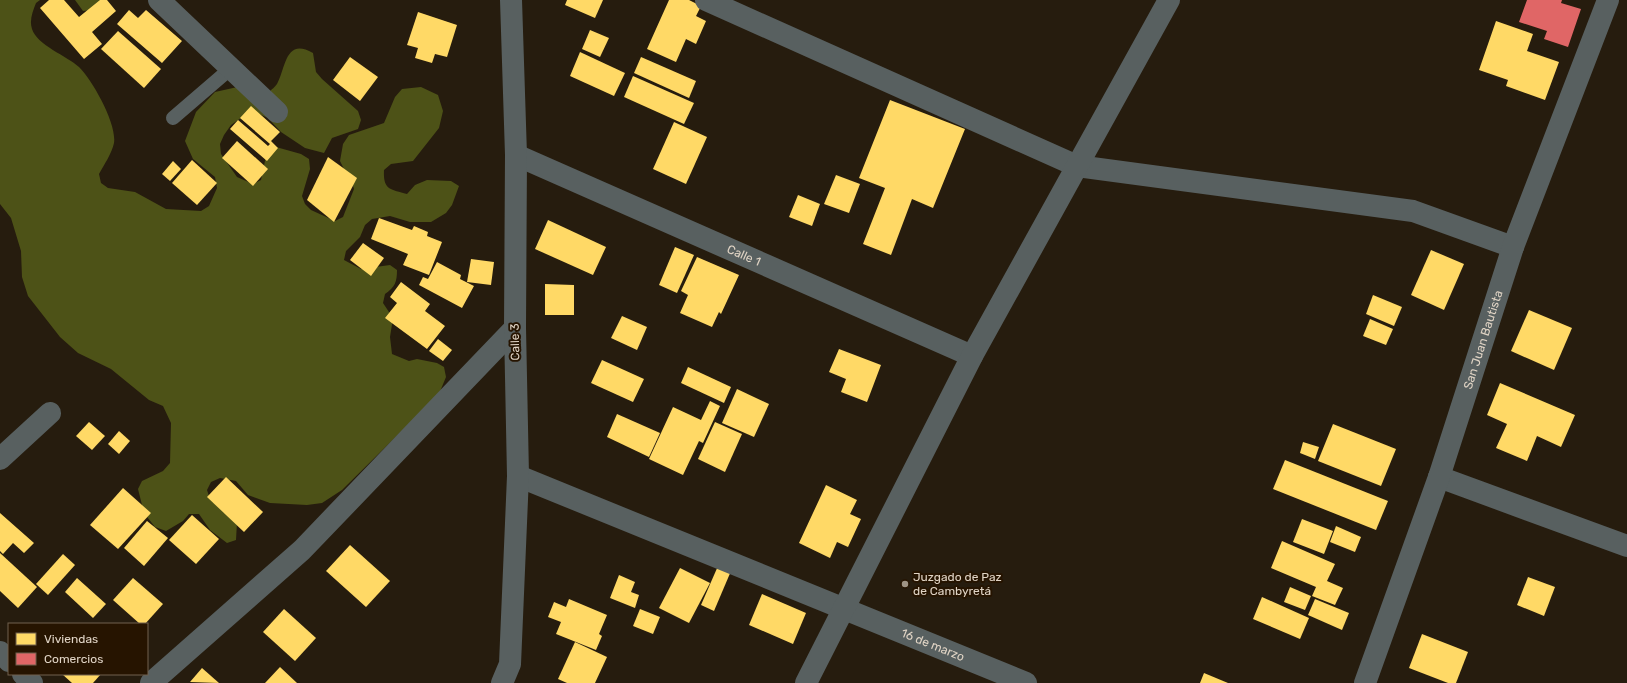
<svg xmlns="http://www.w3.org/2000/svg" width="1627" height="683" font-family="Rubik,sans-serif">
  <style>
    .forest { fill: #4d5217 }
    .homes { fill: #ffd966 }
    .shops { fill: #e06666 }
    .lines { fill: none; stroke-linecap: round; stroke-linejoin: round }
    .service { stroke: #586060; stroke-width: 14 }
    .minor { stroke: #586060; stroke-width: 22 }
    .poi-dot { fill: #9f9485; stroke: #261400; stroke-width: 1.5 }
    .labels { text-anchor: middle; stroke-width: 4; stroke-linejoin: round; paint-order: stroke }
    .street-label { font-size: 12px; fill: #e0d4c5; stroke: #261400 }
    .poi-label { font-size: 12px; fill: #e0d4c5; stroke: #261400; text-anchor: start }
  </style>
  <rect width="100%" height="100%" fill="#261c0e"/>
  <g class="forest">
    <path d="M 0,0 L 40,0 L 36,3 C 33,11 29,20 32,29 C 37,45 67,56 79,67 C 93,81 117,124 114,143 C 112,153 104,165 99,174 L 101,183 L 108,188 L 135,192 L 166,209 L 201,211 L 209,206 L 217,188 L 215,177 L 193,159 L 185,141 L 196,112 L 215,92 L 242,86 L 270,91 C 272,89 275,87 277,84 C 286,68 285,37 313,53 L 316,72 L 322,79 L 358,111 L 361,120 L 358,129 L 332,138 L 324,153 L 305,148 L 281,132 L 268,118 L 257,113 L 248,113 L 231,125 L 224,135 L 220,144 L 221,154 L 237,177 L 253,184 L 261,180 L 267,151 L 276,147 L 301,154 L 309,159 L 310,169 L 302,196 L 305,204 L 311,210 L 335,221 L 343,217 L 354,189 L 351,179 L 345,171 L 340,161 L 343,144 L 349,135 L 384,123 L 395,97 L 402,89 L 421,87 L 438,95 L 443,111 L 439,128 L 413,161 L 391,164 L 384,170 C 383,190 390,189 407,194 L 415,185 L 427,180 L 451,181 L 459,186 L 452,205 L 446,213 L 431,222 L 410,222 L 390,216 L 372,219 L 365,225 L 360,237 L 346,251 L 344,260 L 361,269 L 390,265 L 397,270 C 397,282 395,287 385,294 L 383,303 L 393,318 L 390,337 L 392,354 L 409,361 L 417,359 L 437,363 L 444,367 L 446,377 L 439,394 L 342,490 L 322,503 L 307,505 L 270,503 L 248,495 L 236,481 L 220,478 L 211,482 L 207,490 L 210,499 L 237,522 L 236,540 L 227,543 L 210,530 L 199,514 L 189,514 L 183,521 L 166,531 L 155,527 L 144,513 L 138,489 L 142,481 L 163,471 L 170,463 L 171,423 L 163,406 L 149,400 L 111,369 L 78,353 L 60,337 L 28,296 L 22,277 L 21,251 L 11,218 L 0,204 Z"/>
    <polygon points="75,0 103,0 92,10 83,11"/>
  </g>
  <g class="homes">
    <polygon points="49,0 64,0 79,17 100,0 107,0 116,11 92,32 102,44 84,59 40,8"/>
    <polygon points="567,0 603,0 595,18 565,5"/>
    <polygon points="669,0 689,0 701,6 696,16 706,21 696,44 686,39 676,62 647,49"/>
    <polygon points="129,10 138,18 146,10 182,41 162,63 117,24"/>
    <polygon points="418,12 457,25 447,57 435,54 432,63 415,58 418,48 407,45"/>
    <polygon points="1496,21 1533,34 1527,51 1559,62 1545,100 1506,86 1508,80 1479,70"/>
    <polygon points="590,30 609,38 600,57 582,49"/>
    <polygon points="118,31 161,69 144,88 101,49"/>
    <polygon points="580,52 625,73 614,96 570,76"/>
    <polygon points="350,57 378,77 360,101 333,80"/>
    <polygon points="641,57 696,81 689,98 634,73"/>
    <polygon points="633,76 694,103 684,124 624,97"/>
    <polygon points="890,100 965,129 933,208 912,199 891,255 863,244 885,188 859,178"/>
    <polygon points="251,106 280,132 271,141 278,148 267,161 230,129 238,120 268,146 270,144 240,118"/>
    <polygon points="674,122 707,137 686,184 653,169"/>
    <polygon points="237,141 268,169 253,186 222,158"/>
    <polygon points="328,157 357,178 334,222 307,200"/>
    <polygon points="192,160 217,183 197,205 172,183"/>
    <polygon points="173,161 181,169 170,181 162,174"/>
    <polygon points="836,175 860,184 849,213 824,204"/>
    <polygon points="798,195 820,204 812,226 789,217"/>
    <polygon points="379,218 412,230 414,226 428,232 427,236 442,242 429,275 403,265 408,254 371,239"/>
    <polygon points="548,220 606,247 593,275 535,249"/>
    <polygon points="363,243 384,258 371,276 350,260"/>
    <polygon points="675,247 694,255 677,293 659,285"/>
    <polygon points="1431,250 1464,264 1444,310 1411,295"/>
    <polygon points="697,257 739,275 721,314 719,312 712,327 680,313 688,295 681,291"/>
    <polygon points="471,259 494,262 491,285 467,282"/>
    <polygon points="437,262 461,275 460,279 474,286 462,308 419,285 423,277 428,279"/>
    <polygon points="401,282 430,304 425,311 445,326 427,349 385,318 397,303 390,297"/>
    <polygon points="545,284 574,285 574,315 545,315"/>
    <polygon points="1373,295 1402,307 1394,326 1366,314"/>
    <polygon points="1529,310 1572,328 1554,370 1511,351"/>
    <polygon points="622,316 647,327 637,350 611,338"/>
    <polygon points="1370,319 1393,329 1386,345 1363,336"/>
    <polygon points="438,339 452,350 443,361 429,351"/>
    <polygon points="839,349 881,365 867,402 841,392 846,379 829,372"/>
    <polygon points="602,360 644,379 633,402 591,383"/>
    <polygon points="688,367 731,387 724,403 681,383"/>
    <polygon points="1500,383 1575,415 1561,447 1537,436 1527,461 1496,448 1507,424 1487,415"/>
    <polygon points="737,389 769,404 754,437 722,423"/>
    <polygon points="710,401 720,406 703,443 699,441 683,475 649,459 673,407 701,420"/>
    <polygon points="617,414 660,433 649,457 607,437"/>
    <polygon points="89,422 105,436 92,450 76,436"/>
    <polygon points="715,422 742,434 725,472 698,459"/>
    <polygon points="1333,424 1396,449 1381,486 1318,461"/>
    <polygon points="119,431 130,441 119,454 108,444"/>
    <polygon points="1303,442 1319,447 1315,459 1300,453"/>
    <polygon points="1285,460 1388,501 1376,530 1273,489"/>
    <polygon points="226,477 263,512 244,532 207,497"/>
    <polygon points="826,485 857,500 850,514 861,519 848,547 837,542 830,558 799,543"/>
    <polygon points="123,488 151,513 118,549 90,525"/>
    <polygon points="0,513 34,543 24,553 13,543 3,554 0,551"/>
    <polygon points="192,515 219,539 196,564 169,540"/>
    <polygon points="1302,519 1333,531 1324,554 1293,542"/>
    <polygon points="147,521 168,538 144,566 124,548"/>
    <polygon points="1336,526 1361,537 1355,552 1330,542"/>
    <polygon points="1282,541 1335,564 1327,581 1343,588 1335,605 1312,596 1316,587 1271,568"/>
    <polygon points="350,545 390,581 366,607 326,571"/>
    <polygon points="0,553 37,587 18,608 0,591"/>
    <polygon points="63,554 75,565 48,595 36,584"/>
    <polygon points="718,566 731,571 714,611 701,605"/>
    <polygon points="680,568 710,583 689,623 659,608"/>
    <polygon points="619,575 635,582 631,592 639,595 635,608 610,598"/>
    <polygon points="1528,577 1555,587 1544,616 1517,605"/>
    <polygon points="77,578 106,604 93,618 65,592"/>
    <polygon points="133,578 163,604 145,624 140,624 113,600"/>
    <polygon points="1290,587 1311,596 1305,610 1284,602"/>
    <polygon points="762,594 806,613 793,644 749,625"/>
    <polygon points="1262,597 1309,618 1300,639 1253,619"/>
    <polygon points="569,599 607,615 599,634 602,636 596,650 556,634 561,622 548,617 554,602 566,607"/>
    <polygon points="1315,599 1349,613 1342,630 1308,615"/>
    <polygon points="284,609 316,638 295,661 263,632"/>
    <polygon points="640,609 660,617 653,634 633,626"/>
    <polygon points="1422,634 1468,652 1456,683 1448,683 1409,668"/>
    <polygon points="575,642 607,657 595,683 567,683 558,679"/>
    <polygon points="280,667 297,683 265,683"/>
    <polygon points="202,668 219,683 190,682"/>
    <polygon points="1204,673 1228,683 1200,683"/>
    <polygon points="62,674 101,674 93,683 72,683"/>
  </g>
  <polygon class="shops" points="1527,0 1562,0 1561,3 1581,9 1568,47 1544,39 1547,31 1519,22"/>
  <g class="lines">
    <polyline class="service" points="173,118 230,69"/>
    <g class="minor">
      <polyline points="159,0 277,112"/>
      <polyline points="706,0 1077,166 1413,211 1513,247"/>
      <path id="s1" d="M 516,155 L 972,356"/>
      <polyline points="0,459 50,413"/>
      <path id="s2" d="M 518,476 L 1026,683"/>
      <polyline points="1439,477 1627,546"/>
      <polyline points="0,652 9,661"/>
      <polyline points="23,674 32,683"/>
      <polyline points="151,683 302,550 515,328"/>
      <polyline points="502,683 510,664 518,476 515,328 516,155 511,0"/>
      <polyline points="806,683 972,356 1169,0"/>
      <path id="s3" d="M 1365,683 L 1439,477 L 1513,247 L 1608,0"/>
    </g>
  </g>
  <circle class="poi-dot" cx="905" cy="584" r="4"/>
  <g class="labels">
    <g class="street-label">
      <text dy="4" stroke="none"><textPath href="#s1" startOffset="249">Calle 1</textPath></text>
      <text dy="4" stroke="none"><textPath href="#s3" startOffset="363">San Juan Bautista</textPath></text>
      <text transform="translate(515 342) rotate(-91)" y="4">Calle 3</text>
      <text dy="4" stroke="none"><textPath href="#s2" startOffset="448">16 de marzo</textPath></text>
    </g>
    <g class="poi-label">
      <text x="913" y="581">Juzgado de Paz<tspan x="913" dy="14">de Cambyretá</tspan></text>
    </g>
  </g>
  <rect x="8" y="623" width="140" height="52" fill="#261400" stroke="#70614f"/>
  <rect x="16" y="633" width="20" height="12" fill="#ffd966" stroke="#70614f"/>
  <text x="44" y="643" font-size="12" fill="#e0d4c5">Viviendas</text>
  <rect x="16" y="653" width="20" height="12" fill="#e06666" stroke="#70614f"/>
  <text x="44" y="663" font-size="12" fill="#e0d4c5">Comercios</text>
</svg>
